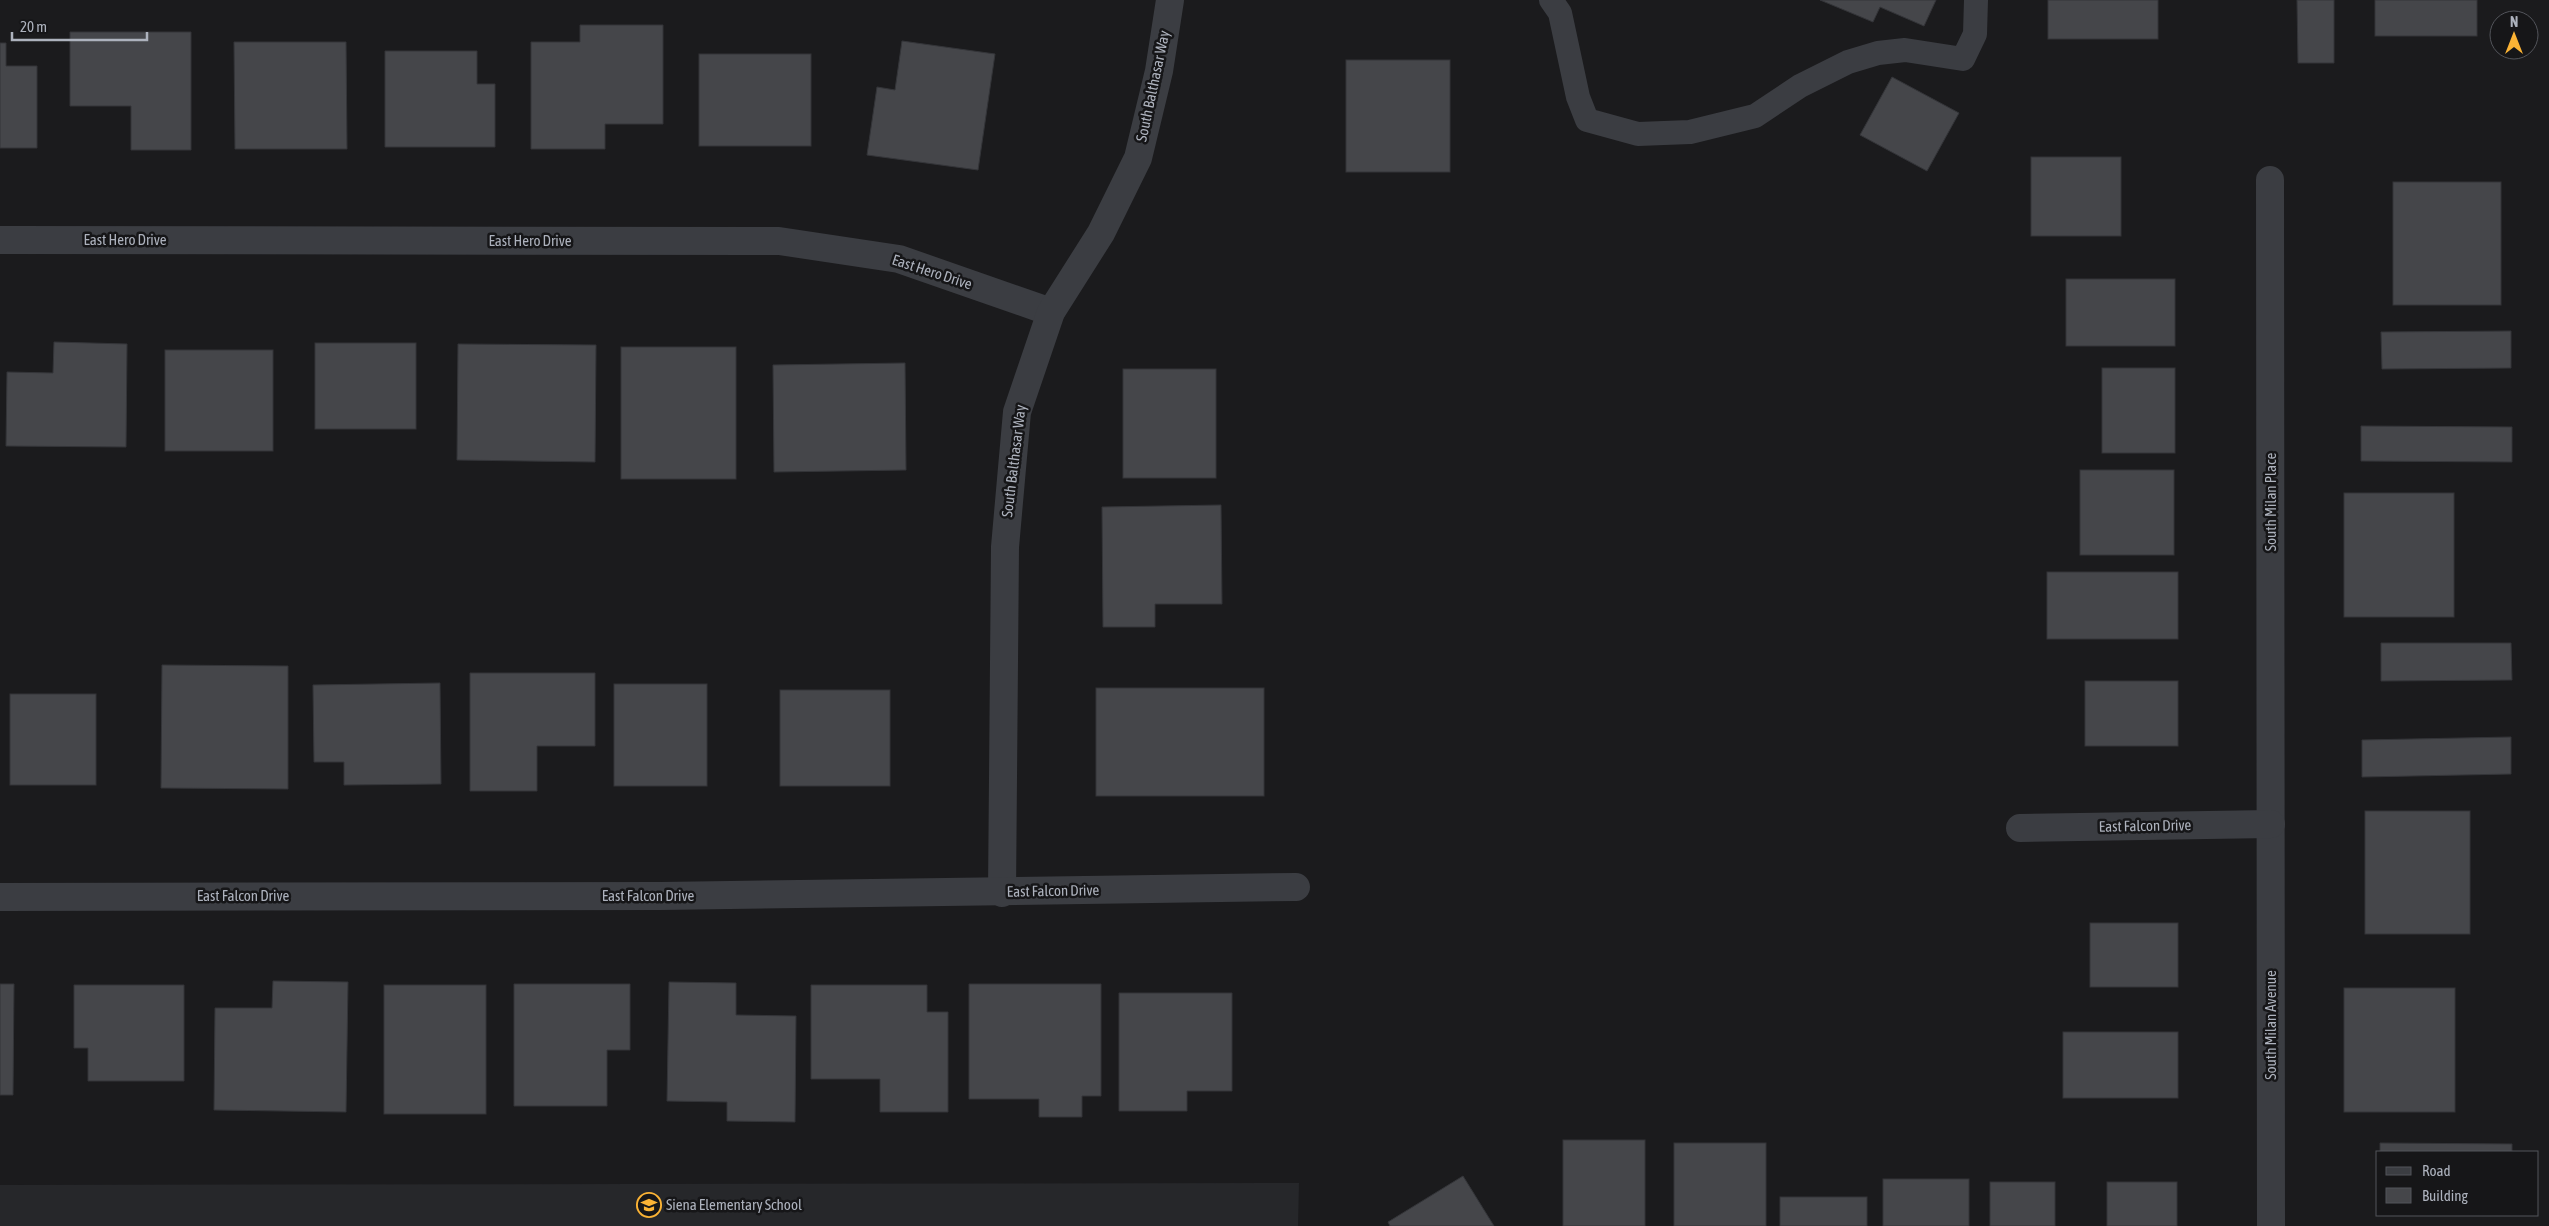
<svg xmlns="http://www.w3.org/2000/svg" width="2549" height="1226" font-family="'Asap Condensed',sans-serif">
  <style>
    .built { fill: #26272a }
    .building { fill: #45464a; stroke: #343539 }
    .lines { fill: none; stroke-linecap: round; stroke-linejoin: round }
    .service { stroke: #3b3d42; stroke-width: 24 }
    .minor { stroke: #3b3d42; stroke-width: 28 }
    .labels { text-anchor: middle; stroke-width: 5; stroke-linejoin: round; paint-order: stroke }
    .street-label { font-size: 15px; fill: #adb2bd; stroke: #161618 }
    .poi-label { font-size: 15px; fill: #adb2bd; stroke: #161618; text-anchor: start }
  </style>
  <rect width="100%" height="100%" fill="#1b1b1d"/>
  <polygon class="built" points="1299,1183 1298,1226 0,1226 0,1185"/>
  <g class="building">
    <polygon points="1820,0 1936,0 1924,26 1880,7 1873,22"/>
    <rect x="2048" y="0" width="110" height="39"/>
    <polygon points="2297,0 2334,0 2334,63 2298,63"/>
    <rect x="2375" y="0" width="102" height="36"/>
    <polygon points="580,25 663,25 663,124 605,124 605,149 531,149 531,42 580,42"/>
    <polygon points="70,32 191,32 191,150 131,150 131,106 70,106"/>
    <polygon points="902,41 995,54 978,170 867,155 877,87 895,90"/>
    <polygon points="234,42 346,42 347,149 235,149"/>
    <polygon points="0,43 6,43 6,66 37,66 37,148 0,148"/>
    <polygon points="385,51 477,51 477,84 495,84 495,147 385,147"/>
    <rect x="699" y="54" width="112" height="92"/>
    <rect x="1346" y="60" width="104" height="112"/>
    <polygon points="1892,77 1959,113 1927,171 1860,135"/>
    <rect x="2031" y="157" width="90" height="79"/>
    <rect x="2393" y="182" width="108" height="123"/>
    <rect x="2066" y="279" width="109" height="67"/>
    <polygon points="2511,331 2511,368 2382,369 2381,332"/>
    <polygon points="54,342 127,344 126,447 6,446 7,372 53,373"/>
    <rect x="315" y="343" width="101" height="86"/>
    <polygon points="458,344 596,345 595,462 457,460"/>
    <rect x="621" y="347" width="115" height="132"/>
    <rect x="165" y="350" width="108" height="101"/>
    <polygon points="905,363 906,470 774,472 773,365"/>
    <rect x="2102" y="368" width="73" height="85"/>
    <rect x="1123" y="369" width="93" height="109"/>
    <polygon points="2361,426 2512,427 2512,462 2361,461"/>
    <rect x="2080" y="470" width="94" height="85"/>
    <rect x="2344" y="493" width="110" height="124"/>
    <polygon points="1221,505 1222,604 1155,604 1155,627 1103,627 1102,507"/>
    <rect x="2047" y="572" width="131" height="67"/>
    <polygon points="2381,643 2511,643 2512,680 2381,681"/>
    <polygon points="162,665 288,666 288,789 161,788"/>
    <polygon points="470,673 595,673 595,746 537,746 537,791 470,791"/>
    <rect x="2085" y="681" width="93" height="65"/>
    <polygon points="440,683 441,784 344,785 344,762 314,762 313,685"/>
    <rect x="614" y="684" width="93" height="102"/>
    <rect x="1096" y="688" width="168" height="108"/>
    <rect x="780" y="690" width="110" height="96"/>
    <rect x="10" y="694" width="86" height="91"/>
    <polygon points="2511,737 2511,774 2362,777 2362,740"/>
    <rect x="2365" y="811" width="105" height="123"/>
    <rect x="2090" y="923" width="88" height="64"/>
    <polygon points="273,981 348,982 346,1112 214,1110 215,1008 272,1008"/>
    <polygon points="669,982 736,983 736,1015 796,1016 795,1122 727,1121 727,1102 667,1101"/>
    <polygon points="0,984 14,984 13,1095 0,1095"/>
    <polygon points="514,984 630,984 630,1050 607,1050 607,1106 514,1106"/>
    <polygon points="969,984 1101,984 1101,1096 1082,1096 1082,1117 1039,1117 1039,1099 969,1099"/>
    <polygon points="74,985 184,985 184,1081 88,1081 88,1048 74,1048"/>
    <rect x="384" y="985" width="102" height="129"/>
    <polygon points="811,985 927,985 927,1012 948,1012 948,1112 880,1112 880,1079 811,1079"/>
    <rect x="2344" y="988" width="111" height="124"/>
    <polygon points="1119,993 1232,993 1232,1091 1187,1091 1187,1111 1119,1111"/>
    <rect x="2063" y="1032" width="115" height="66"/>
    <rect x="1563" y="1140" width="82" height="86"/>
    <rect x="1674" y="1143" width="92" height="83"/>
    <polygon points="2380,1143 2512,1144 2512,1152 2380,1152"/>
    <polygon points="1463,1176 1494,1226 1390,1226 1388,1222"/>
    <rect x="1883" y="1179" width="86" height="47"/>
    <rect x="1990" y="1182" width="65" height="44"/>
    <rect x="2107" y="1182" width="70" height="44"/>
    <rect x="1780" y="1197" width="87" height="29"/>
  </g>
  <g class="lines">
    <polyline class="service" points="1551,0 1560,13 1578,97 1587,120 1638,134 1690,132 1755,116 1800,86 1848,62 1878,53 1905,50 1963,59 1975,34 1976,0"/>
    <g class="minor">
      <polyline points="2270,180 2271,1226"/>
      <polyline points="0,240 779,241 899,259 1051,312"/>
      <polyline points="2020,828 2271,824"/>
      <polyline points="1002,893 1005,547 1017,412 1051,312 1101,233 1138,158 1159,71 1170,0"/>
      <polyline points="0,897 661,896 1296,887"/>
    </g>
  </g>
  <defs>
    <symbol id="school-ring" viewBox="-11 -11 22 22"><circle r="9.5" fill="#161618" stroke="#fbb335" stroke-width="1.5"/><path d="M0-5L7-2L0 1L-7-2ZM-4 1L0 2.5L4 1V4Q0 6-4 4Z" fill="#fbb335"/></symbol>
  </defs>
  <g fill-rule="evenodd">
    <use href="#school-ring" x="635" y="1191" width="28" height="28"/>
  </g>
  <g class="labels">
    <g class="street-label">
      <text transform="translate(1153 86) rotate(-78)" y="5">South Balthasar Way</text>
      <text x="125" y="245">East Hero Drive</text>
      <text x="530" y="246">East Hero Drive</text>
      <text transform="translate(932 272) rotate(18)" y="5">East Hero Drive</text>
      <text transform="translate(1014 461) rotate(-83)" y="5">South Balthasar Way</text>
      <text transform="translate(2271 502) rotate(-90)" y="5">South Milan Place</text>
      <text transform="translate(2145 826) rotate(-1)" y="5">East Falcon Drive</text>
      <text transform="translate(1053 891) rotate(-1)" y="5">East Falcon Drive</text>
      <text x="243" y="901">East Falcon Drive</text>
      <text x="648" y="901">East Falcon Drive</text>
      <text transform="translate(2271 1025) rotate(-90)" y="5">South Milan Avenue</text>
    </g>
    <g class="poi-label">
      <text x="666" y="1210">Siena Elementary School</text>
    </g>
  </g>
  <rect x="2376" y="1151" width="162" height="65" fill="#161618" stroke="#52545a"/>
  <rect x="2386" y="1167" width="25" height="8" fill="#3b3d42" stroke="#52545a"/>
  <text x="2422" y="1176" font-size="15" fill="#adb2bd">Road</text>
  <rect x="2386" y="1188" width="25" height="15" fill="#45464a" stroke="#52545a"/>
  <text x="2422" y="1201" font-size="15" fill="#adb2bd">Building</text>
  <g transform="translate(2514 35)"><circle r="24" fill="#161618" stroke="#52545a"/>
  <path d="M0-4L9 19L0 12L-9 19Z" fill="#fbb335"/>
  <text y="-8" font-size="14" font-weight="bold" text-anchor="middle" fill="#adb2bd">N</text>
  </g>
  <path d="M12 32v8h135v-8" fill="none" stroke="#adb2bd" stroke-width="2.5"/>
  <text x="20" y="32" font-size="15" fill="#adb2bd" stroke="#161618" stroke-width="4" paint-order="stroke">20 m</text>
</svg>
